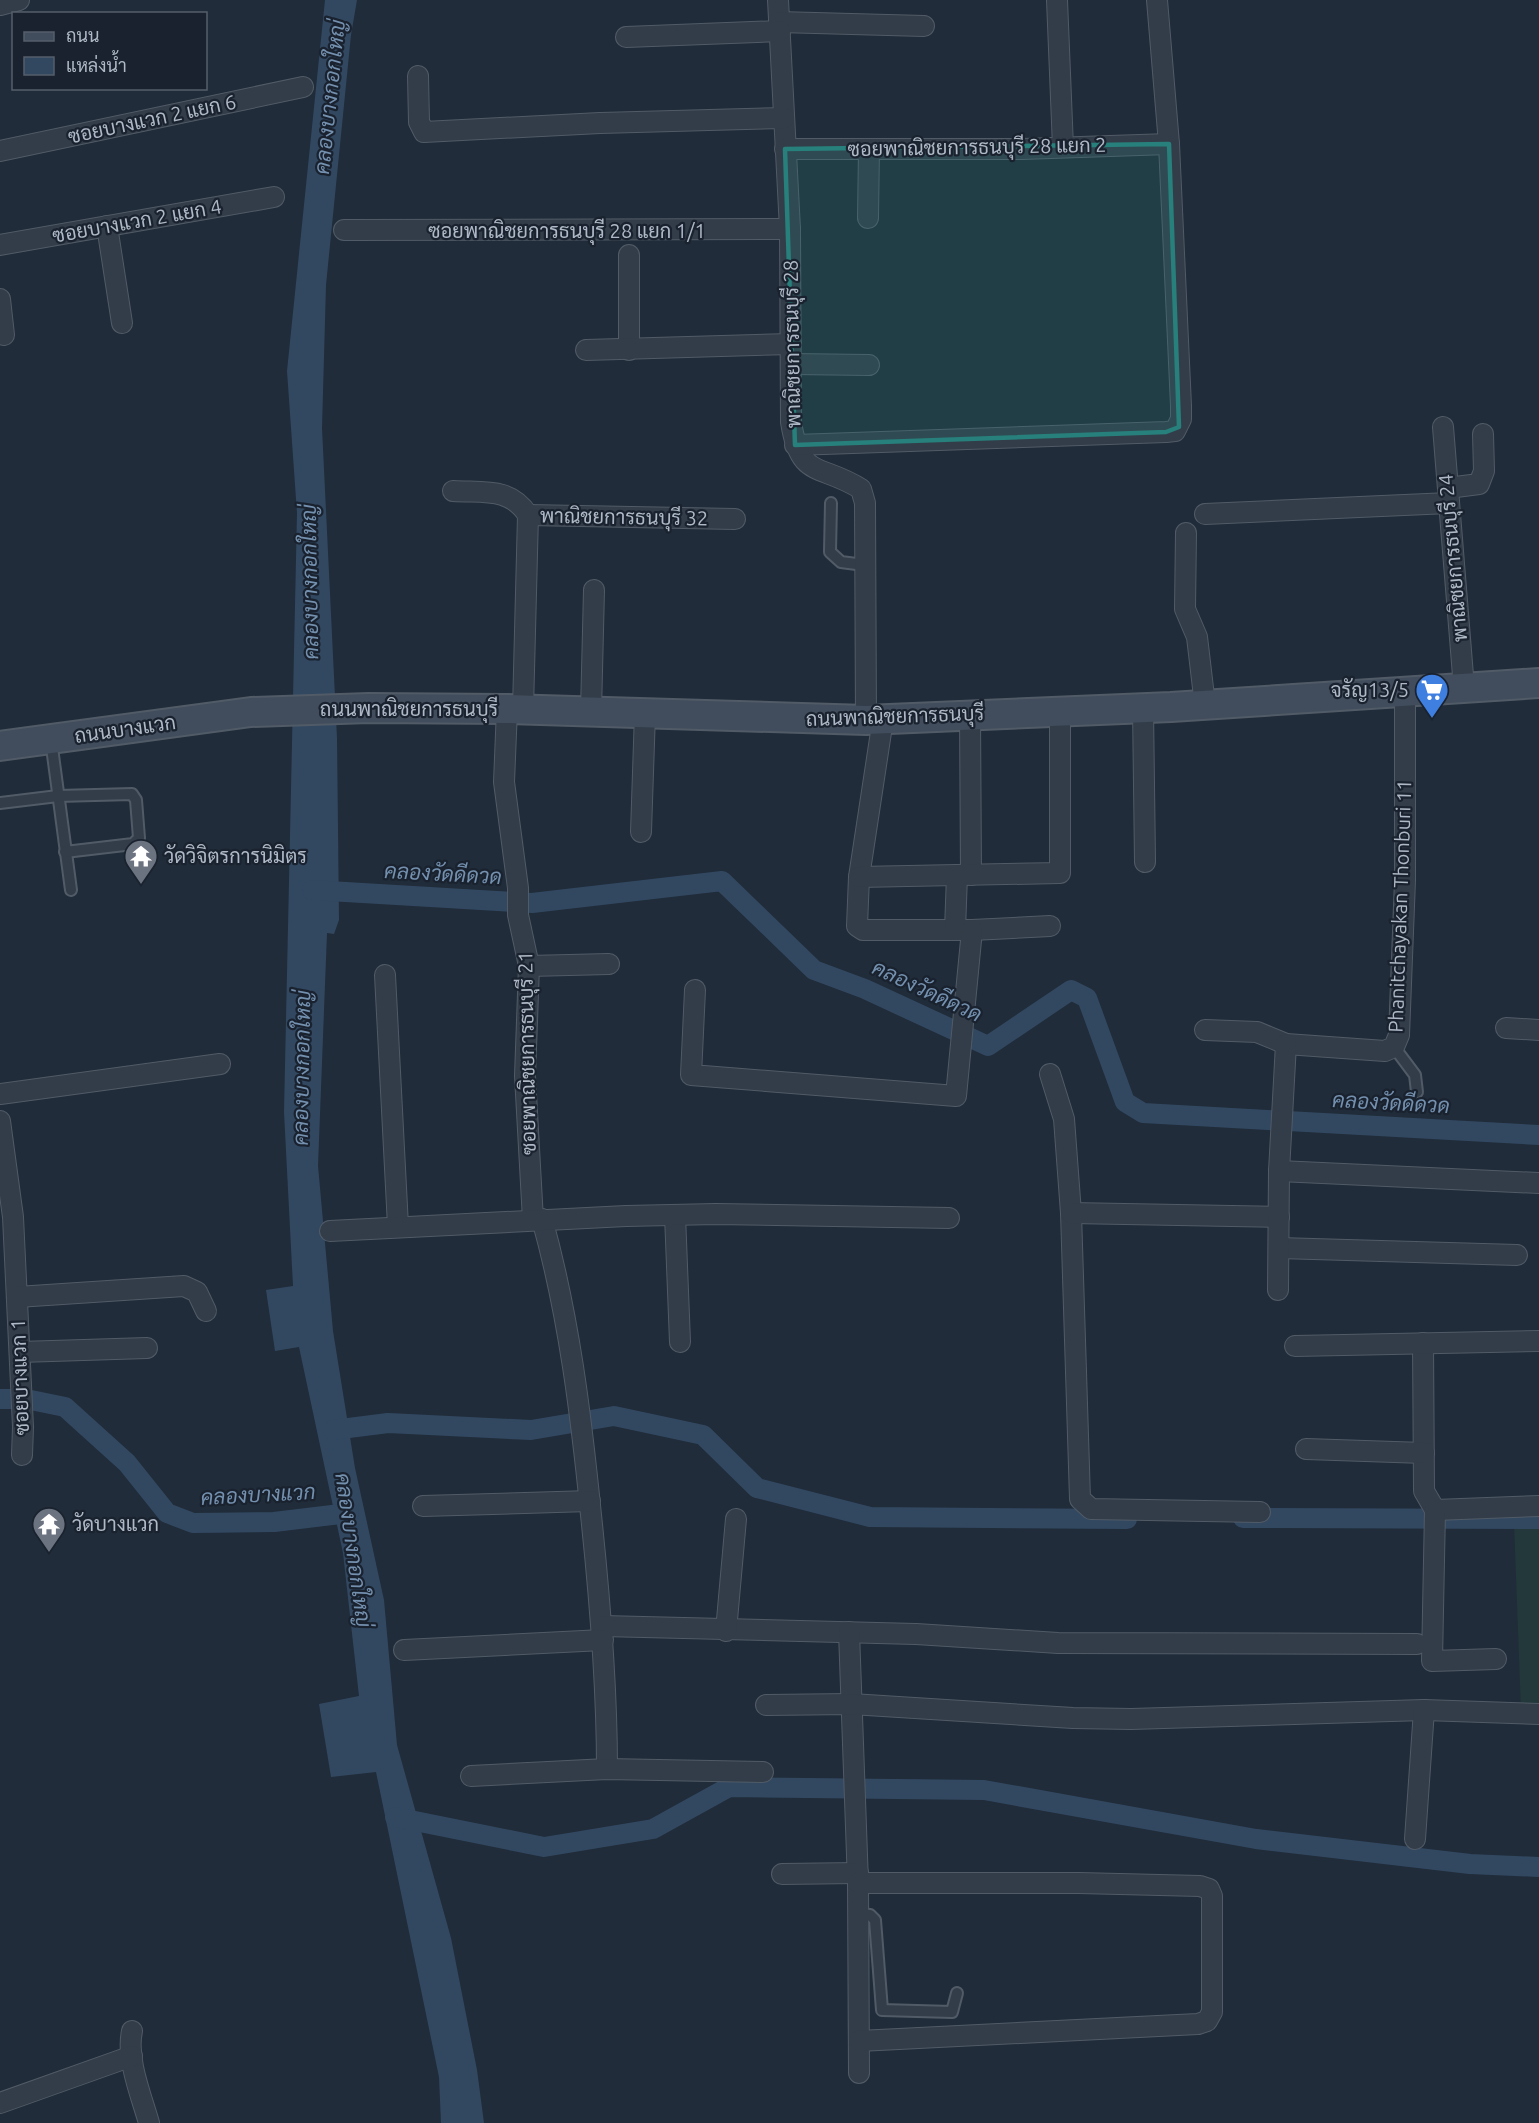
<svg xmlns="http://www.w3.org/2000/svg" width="1539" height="2123" font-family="Ubuntu,Sarabun,sans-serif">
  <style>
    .green { fill: #22383a }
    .water { fill: #324861 }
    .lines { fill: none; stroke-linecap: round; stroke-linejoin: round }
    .canal { stroke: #324861; stroke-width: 20 }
    .lane-casing { stroke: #515b67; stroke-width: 14 }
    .street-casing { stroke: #515b67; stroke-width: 22 }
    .secondary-casing { stroke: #515b67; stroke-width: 32 }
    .lane { stroke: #333d49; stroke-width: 10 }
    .street { stroke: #333d49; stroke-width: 20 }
    .secondary { stroke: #414d5c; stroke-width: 28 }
    .marked { fill: #27807b; fill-opacity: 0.2; stroke: #27807b; stroke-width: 4.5; stroke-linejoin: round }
    .labels { text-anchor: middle; stroke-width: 4.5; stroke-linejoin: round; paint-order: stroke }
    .street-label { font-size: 20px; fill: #aeb8c6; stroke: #19222e }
    .poi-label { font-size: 20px; fill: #aeb8c6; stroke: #19222e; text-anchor: start }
    .water-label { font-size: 21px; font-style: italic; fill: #7490af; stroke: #19222e }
  </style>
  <rect width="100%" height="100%" fill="#202c39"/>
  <polygon class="green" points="1514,1524 1539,1524 1539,1712 1521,1712"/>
  <polygon class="water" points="325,0 357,0 351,35 326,285 322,428 337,738 339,920 334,934 327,933 318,1166 333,1331 355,1468 384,1600 397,1745 451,1938 477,2070 484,2123 441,2123 439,2077 376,1772 331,1777 319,1704 359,1696 343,1553 299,1347 275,1351 266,1290 293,1286 284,1112 297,513 287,371"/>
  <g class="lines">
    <g class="canal">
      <polyline points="312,890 532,903 722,881 814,970 865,989 988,1046 1071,990 1087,998 1125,1102 1143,1113 1539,1135"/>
      <polyline points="0,1399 26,1399 65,1407 127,1463 167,1513 193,1523 274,1522 349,1513"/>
      <polyline points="333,1430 388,1423 531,1430 614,1416 703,1435 757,1488 870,1517 1127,1519"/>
      <polyline points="1243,1518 1539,1519"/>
      <polyline points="395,1817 544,1847 653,1829 729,1787 984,1790 1256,1839 1470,1864 1539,1867"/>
    </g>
    <defs>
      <g id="lane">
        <polyline points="831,503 830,552 841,562 864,565"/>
        <polyline points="51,740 71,890"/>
        <polyline points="0,803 58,796 132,794 136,800 139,838 133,844 65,852"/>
        <polyline points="1394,1047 1415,1075 1417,1092"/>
        <polyline points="858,1914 870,1915 875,1920 882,2010 952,2012 957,1993"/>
      </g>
      <g id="street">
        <path d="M 778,0 L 790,229 L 791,422 C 800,480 820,463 861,489 L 865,503 L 866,720"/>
        <polyline points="1057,0 1063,147"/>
        <polyline points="0,5 19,0"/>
        <polyline points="779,22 924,26"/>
        <polyline points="626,37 780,31"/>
        <polyline points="418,76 419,122 424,132 600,123 784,118"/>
        <polyline points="785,149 1022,149 1169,144"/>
        <polyline points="0,151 303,87"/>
        <polyline points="868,218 869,149"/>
        <polyline points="107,226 122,323"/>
        <polyline points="344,230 790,229"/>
        <polyline points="0,245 274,197"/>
        <polyline points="629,255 629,350"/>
        <polyline points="0,299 4,335"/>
        <polyline points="586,350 791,344"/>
        <polyline points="792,364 869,365"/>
        <polyline points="1443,427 1464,688"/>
        <polyline points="795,445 1166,432 1175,431 1181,419 1181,406 1169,144 1157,0"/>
        <polyline points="1448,488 1479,484 1484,471 1483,434"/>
        <path d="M 453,491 C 484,493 510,487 528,515"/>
        <polyline points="1205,514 1449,503"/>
        <polyline points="1186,533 1185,609 1197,637 1205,705"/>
        <polyline points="1143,708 1145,862"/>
        <polyline points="507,709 504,782 518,888 518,915 529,966 525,1076 533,1220"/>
        <polyline points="523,709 528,515 735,519"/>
        <polyline points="591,711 594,590"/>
        <polyline points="970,714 971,875"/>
        <polyline points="883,719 859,877 857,926 863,930 972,930 1050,926"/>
        <polyline points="641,832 645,713"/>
        <polyline points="859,877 1060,873 1060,711"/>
        <polyline points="955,930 957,875"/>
        <polyline points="529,966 609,964"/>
        <polyline points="385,975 398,1226"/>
        <polyline points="695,990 691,1075 956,1096 972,930"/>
        <polyline points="1506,1028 1539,1030"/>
        <polyline points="1205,1030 1257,1032 1286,1044 1385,1051 1394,1047 1399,1035 1405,880 1405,692"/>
        <polyline points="1050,1074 1064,1119 1071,1213 1080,1499 1091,1509 1260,1512"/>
        <polyline points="0,1094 220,1064"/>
        <polyline points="0,1121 13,1217 23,1427 22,1455"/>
        <polyline points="1279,1171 1539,1183"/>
        <polyline points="1071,1213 1279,1217"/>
        <polyline points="675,1215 680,1342"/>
        <path d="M 542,1219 C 569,1316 581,1415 591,1515 C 600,1600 607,1684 607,1769"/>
        <polyline points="330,1231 626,1216 716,1214 949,1218"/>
        <polyline points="1279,1248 1517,1255"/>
        <polyline points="1278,1290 1279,1171 1286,1044"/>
        <polyline points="17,1297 184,1286 197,1292 206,1311"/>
        <polyline points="1423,1343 1424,1491 1435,1510 1539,1506"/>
        <polyline points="1295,1346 1539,1341"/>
        <polyline points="20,1352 147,1348"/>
        <polyline points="1306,1449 1424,1453"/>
        <polyline points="423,1506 590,1501"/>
        <polyline points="1435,1510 1432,1661 1496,1659"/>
        <polyline points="603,1626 916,1634 1058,1643 1417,1644"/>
        <polyline points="726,1631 736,1519"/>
        <polyline points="849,1632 858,1883 859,2073"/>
        <polyline points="404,1650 603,1640"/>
        <polyline points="766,1705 851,1704 1073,1718 1131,1719 1424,1710 1539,1714"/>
        <polyline points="471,1776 607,1769 763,1772"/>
        <polyline points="1415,1839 1424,1710"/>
        <polyline points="782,1874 858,1873"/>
        <polyline points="858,1883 1079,1883 1200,1886 1209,1889 1212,1896 1212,2012 1207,2021 1198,2024 859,2041"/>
        <path d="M 132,2031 C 126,2059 141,2095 149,2123"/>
        <polyline points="0,2103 132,2056"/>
      </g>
      <polyline id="secondary" points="0,746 251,712 369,708 507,709 866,720 1171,707 1539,683"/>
    </defs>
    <use href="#lane" class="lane-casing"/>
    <use href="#street" class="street-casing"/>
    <use href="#secondary" class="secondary-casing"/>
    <use href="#lane" class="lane"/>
    <use href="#street" class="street"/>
    <use href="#secondary" class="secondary"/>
  </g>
  <path class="marked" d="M 1169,144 L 1179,427 L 1166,432 L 795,445 L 785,149 Z"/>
  <defs>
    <symbol id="supermarket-pin" viewBox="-11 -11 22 30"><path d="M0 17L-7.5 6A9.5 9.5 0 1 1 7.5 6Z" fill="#3f7fe0" stroke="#19222e"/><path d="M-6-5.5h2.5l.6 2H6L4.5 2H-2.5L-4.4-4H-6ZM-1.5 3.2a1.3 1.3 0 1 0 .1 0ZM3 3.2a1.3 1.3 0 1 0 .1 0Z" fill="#fff"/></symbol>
    <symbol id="temple-pin" viewBox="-11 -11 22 30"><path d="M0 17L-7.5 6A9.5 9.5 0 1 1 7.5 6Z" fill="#6b7280" stroke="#19222e"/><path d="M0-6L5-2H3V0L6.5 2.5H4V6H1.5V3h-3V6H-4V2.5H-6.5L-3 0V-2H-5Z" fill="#fff"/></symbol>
  </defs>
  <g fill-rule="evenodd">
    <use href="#supermarket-pin" x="1413" y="671" width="38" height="52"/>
    <use href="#temple-pin" x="122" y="837" width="38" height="52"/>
    <use href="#temple-pin" x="30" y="1505" width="38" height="52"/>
  </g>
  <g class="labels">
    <g class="street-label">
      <text transform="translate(152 119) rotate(-12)" y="7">ซอยบางแวก 2 แยก 6</text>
      <text transform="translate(977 147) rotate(-1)" y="7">ซอยพาณิชยการธนบุรี 28 แยก 2</text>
      <text transform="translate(137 221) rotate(-10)" y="7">ซอยบางแวก 2 แยก 4</text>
      <text x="567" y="238">ซอยพาณิชยการธนบุรี 28 แยก 1/1</text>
      <text transform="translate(792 344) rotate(-91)" y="7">พาณิชยการธนบุรี 28</text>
      <text transform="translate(624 517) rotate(1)" y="7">พาณิชยการธนบุรี 32</text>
      <text transform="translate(1453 558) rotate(-95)" y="7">พาณิชยการธนบุรี 24</text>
      <text x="409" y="716">ถนนพาณิชยการธนบุรี</text>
      <text transform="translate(895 716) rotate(-2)" y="7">ถนนพาณิชยการธนบุรี</text>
      <text transform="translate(125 729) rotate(-8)" y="7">ถนนบางแวก</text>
      <text transform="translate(1400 906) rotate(-88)" y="7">Phanitchayakan Thonburi 11</text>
      <text transform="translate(527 1053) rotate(-91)" y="7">ซอยพาณิชยการธนบุรี 21</text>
      <text transform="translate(20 1377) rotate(-92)" y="7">ซอยบางแวก 1</text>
    </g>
    <g class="poi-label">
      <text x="1409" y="697" text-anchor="end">จรัญ13/5</text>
      <text x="164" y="863">วัดวิจิตรการนิมิตร</text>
      <text x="72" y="1531">วัดบางแวก</text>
    </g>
    <g class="water-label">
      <text transform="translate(330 97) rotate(-84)" y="7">คลองบางกอกใหญ่</text>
      <text transform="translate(310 582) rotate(-91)" y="7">คลองบางกอกใหญ่</text>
      <text transform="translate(443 874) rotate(3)" y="7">คลองวัดดีดวด</text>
      <text transform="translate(927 991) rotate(25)" y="7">คลองวัดดีดวด</text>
      <text transform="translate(302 1068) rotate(-89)" y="7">คลองบางกอกใหญ่</text>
      <text transform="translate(1391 1103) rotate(3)" y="7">คลองวัดดีดวด</text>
      <text transform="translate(258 1495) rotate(-3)" y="7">คลองบางแวก</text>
      <text transform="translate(353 1550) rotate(82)" y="7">คลองบางกอกใหญ่</text>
    </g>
  </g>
  <rect x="12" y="12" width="195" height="78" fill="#19222e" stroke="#555e6b" stroke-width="1.5"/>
  <rect x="24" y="32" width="30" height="9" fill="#414d5c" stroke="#555e6b" stroke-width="1.5"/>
  <text x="66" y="42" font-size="18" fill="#aeb8c6">ถนน</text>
  <rect x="24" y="57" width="30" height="18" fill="#324861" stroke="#555e6b" stroke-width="1.5"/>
  <text x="66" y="72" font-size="18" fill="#aeb8c6">แหล่งน้ำ</text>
</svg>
